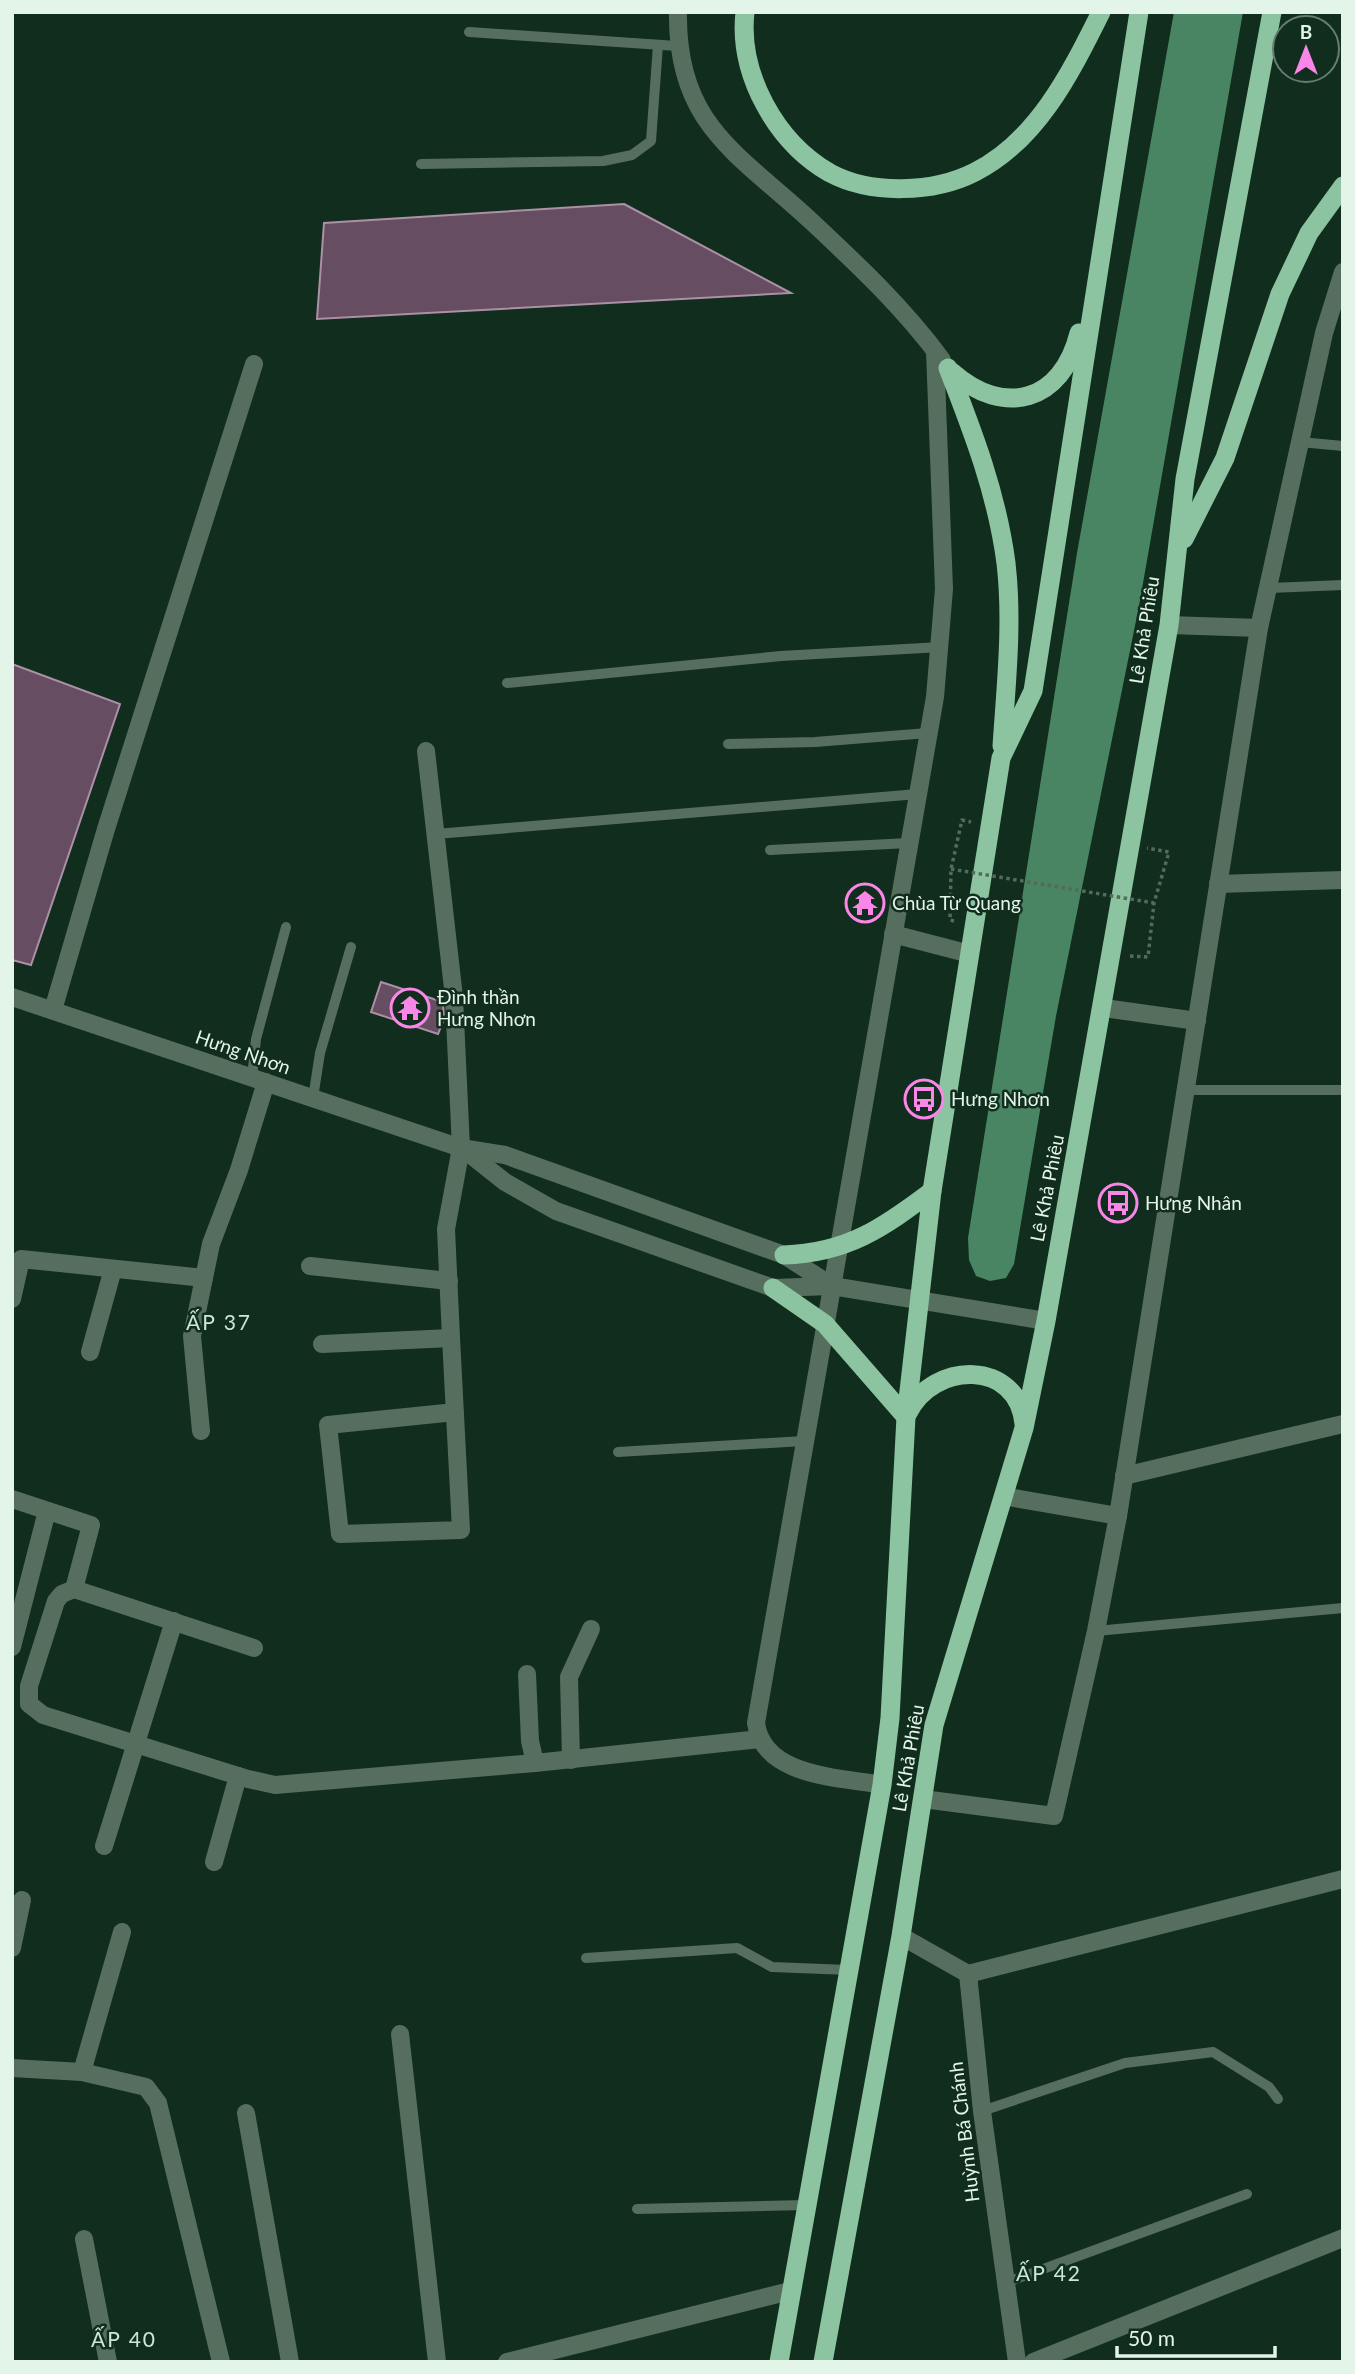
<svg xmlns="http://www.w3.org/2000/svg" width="1355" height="2374" font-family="Lato,sans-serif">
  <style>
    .water { fill: #4a8563 }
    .building { fill: #664d61; stroke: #ac90a5; stroke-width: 2 }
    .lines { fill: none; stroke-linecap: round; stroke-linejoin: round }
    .path { stroke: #526b5c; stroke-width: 3.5; stroke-dasharray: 3.5 3.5; stroke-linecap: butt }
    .service { stroke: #566e5e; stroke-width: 10 }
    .minor { stroke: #566e5e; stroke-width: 18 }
    .tertiary { stroke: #566e5e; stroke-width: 18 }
    .trunk { stroke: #8cc4a1; stroke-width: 19 }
    .path-bridge { stroke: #526b5c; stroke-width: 3.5; stroke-dasharray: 3.5 3.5; stroke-linecap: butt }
    .labels { text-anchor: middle; stroke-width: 5; stroke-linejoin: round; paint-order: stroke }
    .street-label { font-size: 19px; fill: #e3f4e9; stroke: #112d1d }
    .poi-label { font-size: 19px; fill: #e3f4e9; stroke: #112d1d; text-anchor: start }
    .neighbourhood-label { font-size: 21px; letter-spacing: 2px; fill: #c8e9d4; stroke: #112d1d }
  </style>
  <rect width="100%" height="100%" fill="#112d1d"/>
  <polygon class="water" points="1174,12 1243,12 1139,606 1056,1016 1014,1264 1006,1278 990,1281 976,1276 969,1260 968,1238 1077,553"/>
  <g class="building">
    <polygon points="624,204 791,293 317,319 324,223"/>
    <polygon points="12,664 120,704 31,965 12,960"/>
    <polygon points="381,982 443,1002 444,1019 438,1034 371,1012"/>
  </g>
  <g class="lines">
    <g class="path">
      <polyline points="954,921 950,920 951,869 962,820 971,822"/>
      <polyline points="1130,956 1148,957 1154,903 1169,852 1147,848"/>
    </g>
    <g class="service">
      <polyline points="469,32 677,46"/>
      <polyline points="421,164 603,161 632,155 651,141 658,45"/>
      <polyline points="1300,442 1343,446"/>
      <polyline points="1268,588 1343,585"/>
      <polyline points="507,683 781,656 941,647"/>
      <polyline points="728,744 815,742 928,733"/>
      <polyline points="436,834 918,794"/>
      <polyline points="770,850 909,843"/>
      <polyline points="252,1077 256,1039 286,927"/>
      <polyline points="1186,1090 1343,1090"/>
      <polyline points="313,1098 320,1053 351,947"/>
      <polyline points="618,1452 804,1441"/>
      <polyline points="1096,1631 1343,1608"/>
      <polyline points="586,1958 737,1948 772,1967 849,1970"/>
      <polyline points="982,2111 1125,2063 1213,2052 1269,2087 1278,2099"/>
      <polyline points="637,2209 806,2205"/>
      <polyline points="1005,2283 1247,2194"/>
    </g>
    <g class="minor">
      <path d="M 678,12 C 676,125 739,154 811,221 C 858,265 904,308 942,360"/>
      <polyline points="1169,625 1259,628"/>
      <polyline points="1218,884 1343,880"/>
      <polyline points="893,934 970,954"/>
      <polyline points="1104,1008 1197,1021"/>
      <polyline points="53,1010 106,829 254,364"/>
      <polyline points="310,1266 449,1281"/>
      <polyline points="12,1299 21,1259 204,1278"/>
      <polyline points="451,1338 461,1530 340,1534 328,1425 455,1412"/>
      <polyline points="322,1344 451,1338 446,1229 461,1148 454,997 426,751"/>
      <polyline points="90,1352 113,1269"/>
      <polyline points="201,1431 192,1336 211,1244 239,1170 266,1082"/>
      <polyline points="1124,1476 1343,1424"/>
      <polyline points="1003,1496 1118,1516"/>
      <polyline points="12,1499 91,1525 74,1589"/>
      <polyline points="12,1647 47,1511"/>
      <polyline points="254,1648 74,1589 62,1594 56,1601 29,1686 29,1704 43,1715 248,1779 275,1785 535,1763 760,1739"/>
      <polyline points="527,1674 530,1741 535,1763"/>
      <polyline points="571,1760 569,1677 591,1629"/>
      <path d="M 882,1785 C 839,1777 763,1777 756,1723 L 935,697 L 944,589 L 935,351"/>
      <polyline points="104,1846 174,1621"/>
      <polyline points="214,1862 238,1776"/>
      <polyline points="901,1936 968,1974 982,2111 1017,2362"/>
      <polyline points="12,1948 22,1900"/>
      <polyline points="968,1974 1343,1879"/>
      <polyline points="400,2034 437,2362"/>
      <polyline points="12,2068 82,2072 146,2087 158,2103 221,2362"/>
      <polyline points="82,2072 122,1932"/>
      <polyline points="246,2113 290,2362"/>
      <polyline points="84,2239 108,2362"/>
      <polyline points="507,2362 790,2291"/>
      <polyline points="1033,2362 1343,2238"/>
    </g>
    <g class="tertiary">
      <polyline points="12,997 461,1148 505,1155 784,1255 832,1286"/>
      <polyline points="462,1148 505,1182 556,1211 773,1288 832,1286 1046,1321"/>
      <polyline points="923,1799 1054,1816 1096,1631 1118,1516 1259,628 1324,333 1343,272"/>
    </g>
    <g class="trunk">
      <path d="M 745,12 C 738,74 776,142 830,173 C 871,195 934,193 975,172 C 1038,140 1071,72 1101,12"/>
      <path d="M 948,368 C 973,432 997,494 1006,563 C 1013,623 1006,686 1002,746"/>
      <path d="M 952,372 C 1004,418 1062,402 1079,333"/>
      <polyline points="1184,539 1225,458 1280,294 1309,233 1343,186"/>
      <path d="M 784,1255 C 847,1253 883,1228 932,1191"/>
      <polyline points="773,1288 825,1324 906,1417"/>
      <path d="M 908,1413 C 933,1361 1018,1359 1024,1424"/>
      <polyline points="779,2362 882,1785 890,1718 906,1417 932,1191 1001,758 1033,691 1139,12"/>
      <polyline points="823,2362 901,1936 934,1725 1024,1428 1046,1321 1169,625 1185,479 1272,12"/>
    </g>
    <polyline class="path-bridge" points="951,869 1154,903"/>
  </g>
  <defs>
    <symbol id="temple-ring" viewBox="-11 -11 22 22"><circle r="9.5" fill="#112d1d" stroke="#fa87e7" stroke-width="1.5"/><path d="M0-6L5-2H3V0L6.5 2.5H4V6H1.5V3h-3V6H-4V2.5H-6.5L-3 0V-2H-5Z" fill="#fa87e7"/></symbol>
    <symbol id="bus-ring" viewBox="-11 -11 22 22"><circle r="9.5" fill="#112d1d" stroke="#fa87e7" stroke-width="1.5"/><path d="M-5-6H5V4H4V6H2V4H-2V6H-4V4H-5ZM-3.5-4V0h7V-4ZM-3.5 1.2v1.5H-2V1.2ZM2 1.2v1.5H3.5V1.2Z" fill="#fa87e7"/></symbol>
  </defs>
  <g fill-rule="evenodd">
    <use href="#temple-ring" x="843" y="881" width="44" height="44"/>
    <use href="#temple-ring" x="388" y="986" width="44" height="44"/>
    <use href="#bus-ring" x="902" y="1077" width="44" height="44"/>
    <use href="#bus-ring" x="1096" y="1181" width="44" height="44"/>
  </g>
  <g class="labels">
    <g class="street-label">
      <text transform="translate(1144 630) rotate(-81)" y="7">Lê Khả Phiêu</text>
      <text transform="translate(243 1052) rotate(19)" y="7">Hưng Nhơn</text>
      <text transform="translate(1047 1188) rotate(-79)" y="7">Lê Khả Phiêu</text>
      <text transform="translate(908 1758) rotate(-80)" y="7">Lê Khả Phiêu</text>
      <text transform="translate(964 2132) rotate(-97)" y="7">Huỳnh Bá Chánh</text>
    </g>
    <g class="poi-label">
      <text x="892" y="910">Chùa Từ Quang</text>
      <text x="437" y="1004">Đình thần<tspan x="437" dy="22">Hưng Nhơn</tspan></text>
      <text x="951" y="1106">Hưng Nhơn</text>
      <text x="1145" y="1210">Hưng Nhân</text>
    </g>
    <g class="neighbourhood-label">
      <text x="219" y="1330">ẤP 37</text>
      <text x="1049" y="2281">ẤP 42</text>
      <text x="124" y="2347">ẤP 40</text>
    </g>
  </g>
  <rect width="1355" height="2374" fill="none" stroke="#e3f4e9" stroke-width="28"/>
  <g transform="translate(1306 49)"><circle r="33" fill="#112d1d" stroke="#657d6f" stroke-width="2"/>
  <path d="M0-5L12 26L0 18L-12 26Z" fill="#fa87e7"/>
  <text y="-10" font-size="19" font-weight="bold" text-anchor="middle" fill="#e3f4e9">B</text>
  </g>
  <path d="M1117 2346v10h158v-10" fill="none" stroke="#e3f4e9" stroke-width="3.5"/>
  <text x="1128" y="2346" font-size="21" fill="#e3f4e9" stroke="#112d1d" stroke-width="5" paint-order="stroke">50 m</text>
</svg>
